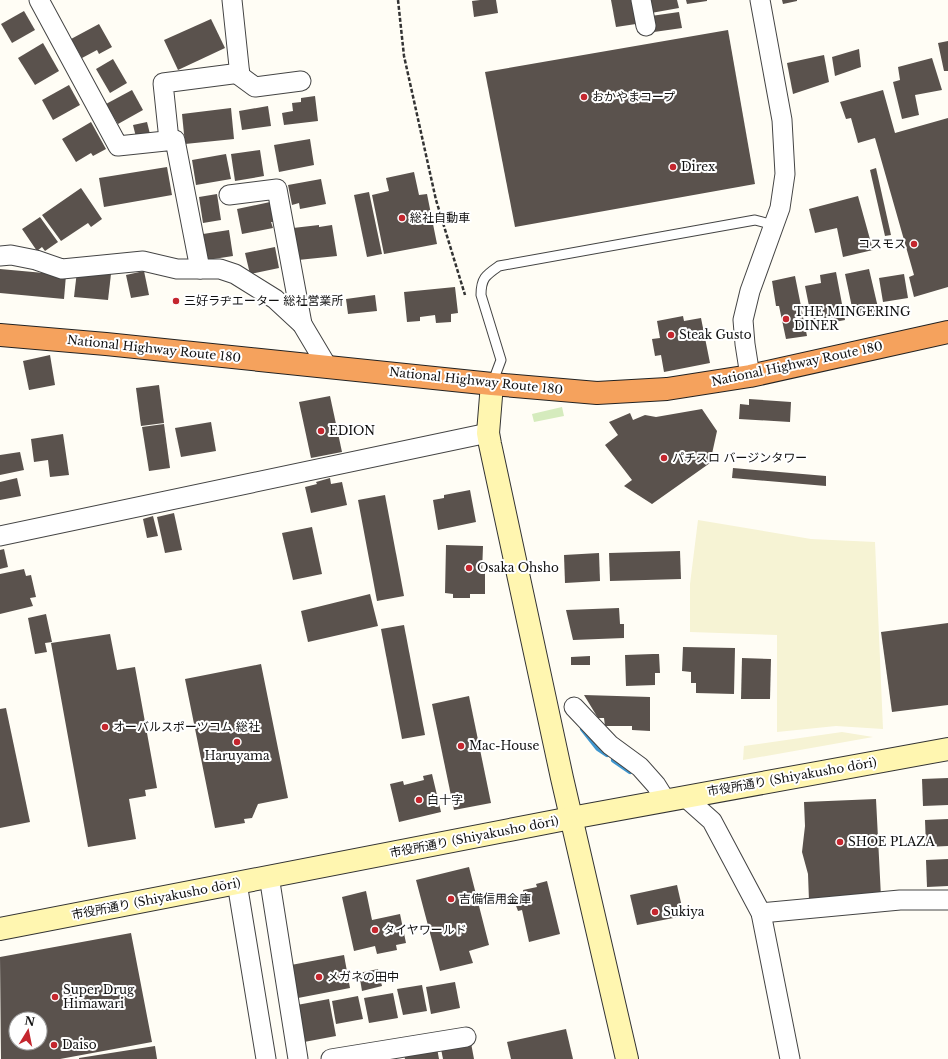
<svg xmlns="http://www.w3.org/2000/svg" width="948" height="1059" font-family="'Libre Baskerville','Noto Sans JP',serif">
  <style>
    .farmland { fill: #f6f3d4 }
    .green { fill: #d5ebbd }
    .lines { fill: none; stroke-linecap: round; stroke-linejoin: round }
    .stream { stroke: #3f96cf; stroke-width: 6 }
    .building { fill: #5a524d; fill-rule: evenodd }
    .lane-casing { stroke: #444; stroke-width: 11 }
    .street-casing { stroke: #444; stroke-width: 21 }
    .secondary-casing { stroke: #333; stroke-width: 24 }
    .highway-casing { stroke: #222; stroke-width: 24 }
    .path { stroke: #333; stroke-width: 2.5; stroke-dasharray: 4 2; stroke-linecap: butt }
    .lane { stroke: #fff; stroke-width: 9 }
    .street { stroke: #fff; stroke-width: 19 }
    .secondary { stroke: #fff6b0; stroke-width: 22 }
    .highway { stroke: #f5a25d; stroke-width: 22 }
    .poi-dot { fill: #c4262e; stroke: #fff; stroke-width: 1.5 }
    .labels { text-anchor: middle; stroke-width: 4; stroke-linejoin: round; paint-order: stroke }
    .poi-label { font-size: 12px; fill: #111; stroke: #fff; text-anchor: start }
    .street-label { font-size: 12px; fill: #111; stroke: #fff }
  </style>
  <rect width="100%" height="100%" fill="#fffdf5"/>
  <g class="farmland">
    <polygon points="698,520 811,539 875,542 883,729 836,726 777,732 777,635 690,632 690,584"/>
    <polygon points="842,732 873,737 743,760 744,746"/>
  </g>
  <polygon class="green" points="562,407 564,416 534,422 532,414"/>
  <g class="lines">
    <g class="stream">
      <polyline points="583,729 598,748 607,754"/>
      <polyline points="614,760 630,771"/>
    </g>
  </g>
  <g class="building">
    <polygon points="480,0 496,0 498,13 474,17 472,1"/>
    <polygon points="611,0 631,0 636,24 616,27"/>
    <polygon points="649,0 677,0 679,8 651,13"/>
    <polygon points="686,0 707,0 707,1 687,4"/>
    <polygon points="782,0 797,0 797,1 783,4"/>
    <polygon points="24,11 35,30 12,43 1,24"/>
    <polygon points="679,12 682,28 654,32 651,16"/>
    <polygon points="211,19 225,48 178,70 164,40"/>
    <polygon points="99,24 112,47 99,54 97,50 82,58 71,39"/>
    <polygon points="728,30 755,184 515,227 485,72"/>
    <polygon points="948,41 948,71 944,71 938,43"/>
    <polygon points="43,43 59,71 35,85 18,58"/>
    <polygon points="859,49 861,67 835,76 832,57"/>
    <polygon points="824,55 829,82 793,94 787,63"/>
    <polygon points="932,58 942,90 915,95 919,115 902,119 893,82 900,80 898,67"/>
    <polygon points="113,59 127,83 110,93 96,69"/>
    <polygon points="69,85 80,105 53,120 42,100"/>
    <polygon points="132,90 143,110 118,124 106,104"/>
    <polygon points="883,90 895,133 948,118 948,287 914,297 909,277 914,275 875,138 858,143 851,118 846,119 840,102"/>
    <polygon points="315,96 318,121 284,125 282,113 293,111 292,103 301,102 301,98"/>
    <polygon points="268,106 271,126 242,130 239,111"/>
    <polygon points="231,108 234,139 185,144 182,114"/>
    <polygon points="91,122 106,149 93,156 91,153 76,162 62,139"/>
    <polygon points="147,122 150,134 136,137 133,125"/>
    <polygon points="310,139 314,165 279,172 274,145"/>
    <polygon points="260,150 264,176 235,181 231,154"/>
    <polygon points="226,154 231,179 196,185 192,160"/>
    <polygon points="167,167 172,195 104,207 99,178"/>
    <polygon points="876,168 891,235 885,236 870,170"/>
    <polygon points="414,172 419,195 427,194 437,244 384,254 372,195 389,191 386,178"/>
    <polygon points="321,179 326,204 300,209 299,203 292,205 288,185"/>
    <polygon points="81,188 102,219 91,227 88,223 61,241 42,215"/>
    <polygon points="369,192 382,254 367,257 354,195"/>
    <polygon points="217,194 221,220 203,223 199,197"/>
    <polygon points="858,196 873,250 843,257 837,228 815,233 809,209"/>
    <polygon points="270,202 273,222 271,222 273,228 242,234 237,209"/>
    <polygon points="40,217 58,242 45,251 42,247 37,251 22,229"/>
    <polygon points="319,225 319,227 332,225 337,256 298,260 293,228"/>
    <polygon points="229,230 233,256 207,260 203,234"/>
    <polygon points="275,247 279,268 250,274 245,253"/>
    <polygon points="0,269 66,275 64,299 0,293"/>
    <polygon points="869,269 879,312 854,317 845,274"/>
    <polygon points="77,271 111,274 108,300 74,297"/>
    <polygon points="144,271 149,295 131,298 126,275"/>
    <polygon points="836,272 845,320 813,326 805,286 821,283 820,275"/>
    <polygon points="904,274 908,298 883,302 879,278"/>
    <polygon points="795,276 807,336 786,339 779,306 776,306 772,281"/>
    <polygon points="455,287 458,313 451,314 451,322 436,323 435,315 420,317 420,321 407,322 404,292"/>
    <polygon points="375,295 377,311 348,314 346,299"/>
    <polygon points="683,316 684,321 701,318 710,363 664,372 661,355 655,356 652,339 660,338 657,321"/>
    <polygon points="50,355 55,385 29,390 23,361"/>
    <polygon points="159,385 164,423 141,426 136,388"/>
    <polygon points="330,396 342,452 311,458 299,402"/>
    <polygon points="749,399 791,402 790,422 739,419 740,404 749,405"/>
    <polygon points="702,409 717,431 710,463 652,504 624,486 632,480 605,445 618,435 609,422 630,413 633,420 645,415 656,417"/>
    <polygon points="211,422 216,451 181,457 175,428"/>
    <polygon points="164,424 170,468 149,471 142,427"/>
    <polygon points="63,434 69,475 50,477 48,460 34,462 31,439"/>
    <polygon points="20,452 24,470 0,475 0,455"/>
    <polygon points="733,468 826,476 826,486 732,478"/>
    <polygon points="17,478 21,496 0,500 0,482"/>
    <polygon points="330,478 331,484 342,482 347,505 311,513 305,487 317,484 316,482"/>
    <polygon points="470,490 476,522 438,530 433,500 444,498 444,495"/>
    <polygon points="385,495 404,596 377,601 358,500"/>
    <polygon points="174,513 182,550 165,553 157,517"/>
    <polygon points="153,516 158,536 147,538 143,519"/>
    <polygon points="312,527 322,574 293,580 282,533"/>
    <polygon points="446,545 483,546 482,573 485,573 485,594 470,594 470,598 453,598 453,594 445,593"/>
    <polygon points="4,549 8,567 0,569 0,550"/>
    <polygon points="680,551 681,579 610,581 609,553"/>
    <polygon points="599,553 600,581 565,583 564,555"/>
    <polygon points="24,569 26,576 31,575 36,597 30,598 33,606 0,614 0,574"/>
    <polygon points="370,594 378,626 308,642 301,611"/>
    <polygon points="619,608 620,624 624,624 624,638 573,640 566,610"/>
    <polygon points="46,614 52,642 45,643 47,652 35,654 28,618"/>
    <polygon points="948,623 948,705 892,712 881,632"/>
    <polygon points="404,625 425,735 402,739 381,629"/>
    <polygon points="110,634 117,670 135,667 157,788 145,790 146,796 129,799 136,839 88,847 51,643"/>
    <polygon points="683,647 735,648 734,694 696,693 696,683 691,683 691,672 682,671"/>
    <polygon points="653,654 659,654 660,673 655,673 655,685 626,686 625,655"/>
    <polygon points="590,656 590,665 571,665 571,657"/>
    <polygon points="742,658 771,659 770,699 741,699"/>
    <polygon points="261,664 288,798 258,804 252,818 244,819 245,823 215,828 185,679"/>
    <polygon points="584,695 650,697 650,731 632,730 632,726 605,726 604,718 598,718"/>
    <polygon points="469,696 491,803 454,810 432,704"/>
    <polygon points="6,708 30,822 0,828 0,709"/>
    <polygon points="432,774 441,812 399,822 390,784 403,781 404,785 424,780 423,776"/>
    <polygon points="948,778 948,805 923,806 922,779"/>
    <polygon points="876,799 881,897 809,901 808,874 802,852 805,826 804,802"/>
    <polygon points="948,819 948,846 926,847 925,820"/>
    <polygon points="948,859 948,886 927,887 926,860"/>
    <polygon points="469,867 489,945 469,951 473,963 440,971 416,880"/>
    <polygon points="547,881 560,934 529,942 522,910 518,911 515,903 525,900 523,890 537,887 536,884"/>
    <polygon points="677,885 684,916 637,925 630,895"/>
    <polygon points="366,891 372,920 400,914 406,943 396,945 397,950 377,954 375,946 354,951 342,897"/>
    <path d="M 131,933 L 152,1042 L 60,1059 L 1,1059 L 0,957 ZM 16,1019 L 40,1019 L 40,1043 L 16,1043 Z"/>
    <polygon points="344,955 350,988 298,998 291,965"/>
    <polygon points="378,969 382,986 362,991 359,973"/>
    <polygon points="455,982 460,1008 431,1014 426,987"/>
    <polygon points="422,985 427,1011 403,1015 397,989"/>
    <polygon points="393,993 398,1018 369,1023 364,998"/>
    <polygon points="358,996 363,1019 336,1024 332,1001"/>
    <polygon points="329,999 336,1036 304,1042 297,1005"/>
    <polygon points="566,1029 573,1059 511,1059 507,1042"/>
    <polygon points="471,1043 474,1059 443,1059 441,1049"/>
    <polygon points="155,1046 157,1059 79,1059 79,1058"/>
    <polygon points="437,1048 439,1059 405,1059 404,1055"/>
  </g>
  <g class="lines">
    <defs>
      <path id="lane" d="M 492,384 L 501,360 L 481,295 C 481,278 486,275 499,266 L 755,220 L 774,225"/>
      <g id="street">
        <polyline points="39,0 118,146 175,140 200,269"/>
        <polyline points="232,0 240,76 255,87 301,81"/>
        <polyline points="641,0 646,26"/>
        <polyline points="169,140 163,83 240,73"/>
        <polyline points="229,195 277,189 302,324"/>
        <polyline points="0,256 11,255 36,260 62,269 143,261 177,269 220,269 235,274 275,299 302,324 327,366"/>
        <polyline points="750,376 745,344 743,320 750,291 780,208 785,174 782,120 760,0"/>
        <polyline points="0,536 488,433"/>
        <polyline points="574,707 610,745 640,767 656,785 666,801"/>
        <polyline points="685,797 712,821 761,913 790,1059"/>
        <polyline points="269,876 298,1059"/>
        <polyline points="237,883 266,1059"/>
        <polyline points="761,913 900,900 948,900"/>
        <polyline points="331,1059 466,1037"/>
      </g>
      <g id="secondary">
        <polyline points="492,384 488,433 490,444 562,778 627,1059"/>
        <polyline points="0,929 571,818 948,749"/>
      </g>
      <polyline id="highway" points="0,335 106,344 492,384 597,393 667,389 750,376 948,332"/>
    </defs>
    <use href="#lane" class="lane-casing"/>
    <use href="#street" class="street-casing"/>
    <use href="#secondary" class="secondary-casing"/>
    <use href="#highway" class="highway-casing"/>
    <polyline class="path" points="398,0 404,56 436,200 465,295"/>
    <use href="#lane" class="lane"/>
    <use href="#street" class="street"/>
    <use href="#secondary" class="secondary"/>
    <use href="#highway" class="highway"/>
  </g>
  <g class="poi-dot">
    <circle cx="584" cy="97" r="4"/>
    <circle cx="673" cy="167" r="4"/>
    <circle cx="402" cy="218" r="4"/>
    <circle cx="914" cy="244" r="4"/>
    <circle cx="176" cy="301" r="4"/>
    <circle cx="786" cy="319" r="4"/>
    <circle cx="671" cy="335" r="4"/>
    <circle cx="321" cy="431" r="4"/>
    <circle cx="664" cy="458" r="4"/>
    <circle cx="469" cy="568" r="4"/>
    <circle cx="105" cy="727" r="4"/>
    <circle cx="237" cy="742" r="4"/>
    <circle cx="461" cy="746" r="4"/>
    <circle cx="419" cy="800" r="4"/>
    <circle cx="840" cy="842" r="4"/>
    <circle cx="451" cy="899" r="4"/>
    <circle cx="655" cy="912" r="4"/>
    <circle cx="375" cy="930" r="4"/>
    <circle cx="319" cy="977" r="4"/>
    <circle cx="55" cy="997" r="4"/>
    <circle cx="54" cy="1045" r="4"/>
  </g>
  <g class="labels">
    <g class="poi-label">
      <text x="592" y="101">おかやまコープ</text>
      <text x="681" y="171">Direx</text>
      <text x="410" y="222">総社自動車</text>
      <text x="906" y="248" text-anchor="end">コスモス</text>
      <text x="184" y="305">三好ラヂエーター 総社営業所</text>
      <text x="794" y="316">THE MINGERING<tspan x="794" dy="14">DINER</tspan></text>
      <text x="679" y="339">Steak Gusto</text>
      <text x="329" y="435">EDION</text>
      <text x="672" y="462">パチスロ バージンタワー</text>
      <text x="477" y="572">Osaka Ohsho</text>
      <text x="113" y="731">オーバルスポーツコム 総社</text>
      <text x="469" y="750">Mac-House</text>
      <text x="237" y="760" text-anchor="middle">Haruyama</text>
      <text x="427" y="804">白十字</text>
      <text x="848" y="846">SHOE PLAZA</text>
      <text x="459" y="903">吉備信用金庫</text>
      <text x="663" y="916">Sukiya</text>
      <text x="383" y="934">タイヤワールド</text>
      <text x="327" y="981">メガネの田中</text>
      <text x="63" y="994">Super Drug<tspan x="63" dy="14">Himawari</tspan></text>
      <text x="62" y="1049">Daiso</text>
    </g>
    <g class="street-label">
      <text transform="translate(154 349) rotate(6)" y="4">National Highway Route 180</text>
      <text transform="translate(797 364) rotate(-12)" y="4">National Highway Route 180</text>
      <text transform="translate(476 381) rotate(6)" y="4">National Highway Route 180</text>
      <text transform="translate(792 777) rotate(-10)" y="4">市役所通り (Shiyakusho dōri)</text>
      <text transform="translate(474 837) rotate(-11)" y="4">市役所通り (Shiyakusho dōri)</text>
      <text transform="translate(156 899) rotate(-11)" y="4">市役所通り (Shiyakusho dōri)</text>
    </g>
  </g>
  <g transform="translate(28 1031) rotate(10)"><circle r="19" fill="#ffffff" stroke="#a0a0a0"/>
  <path d="M0-3L7 15L0 10L-7 15Z" fill="#c4262e"/>
  <text y="-6" font-size="11" font-weight="bold" text-anchor="middle" fill="#111111">N</text>
  </g>
</svg>
